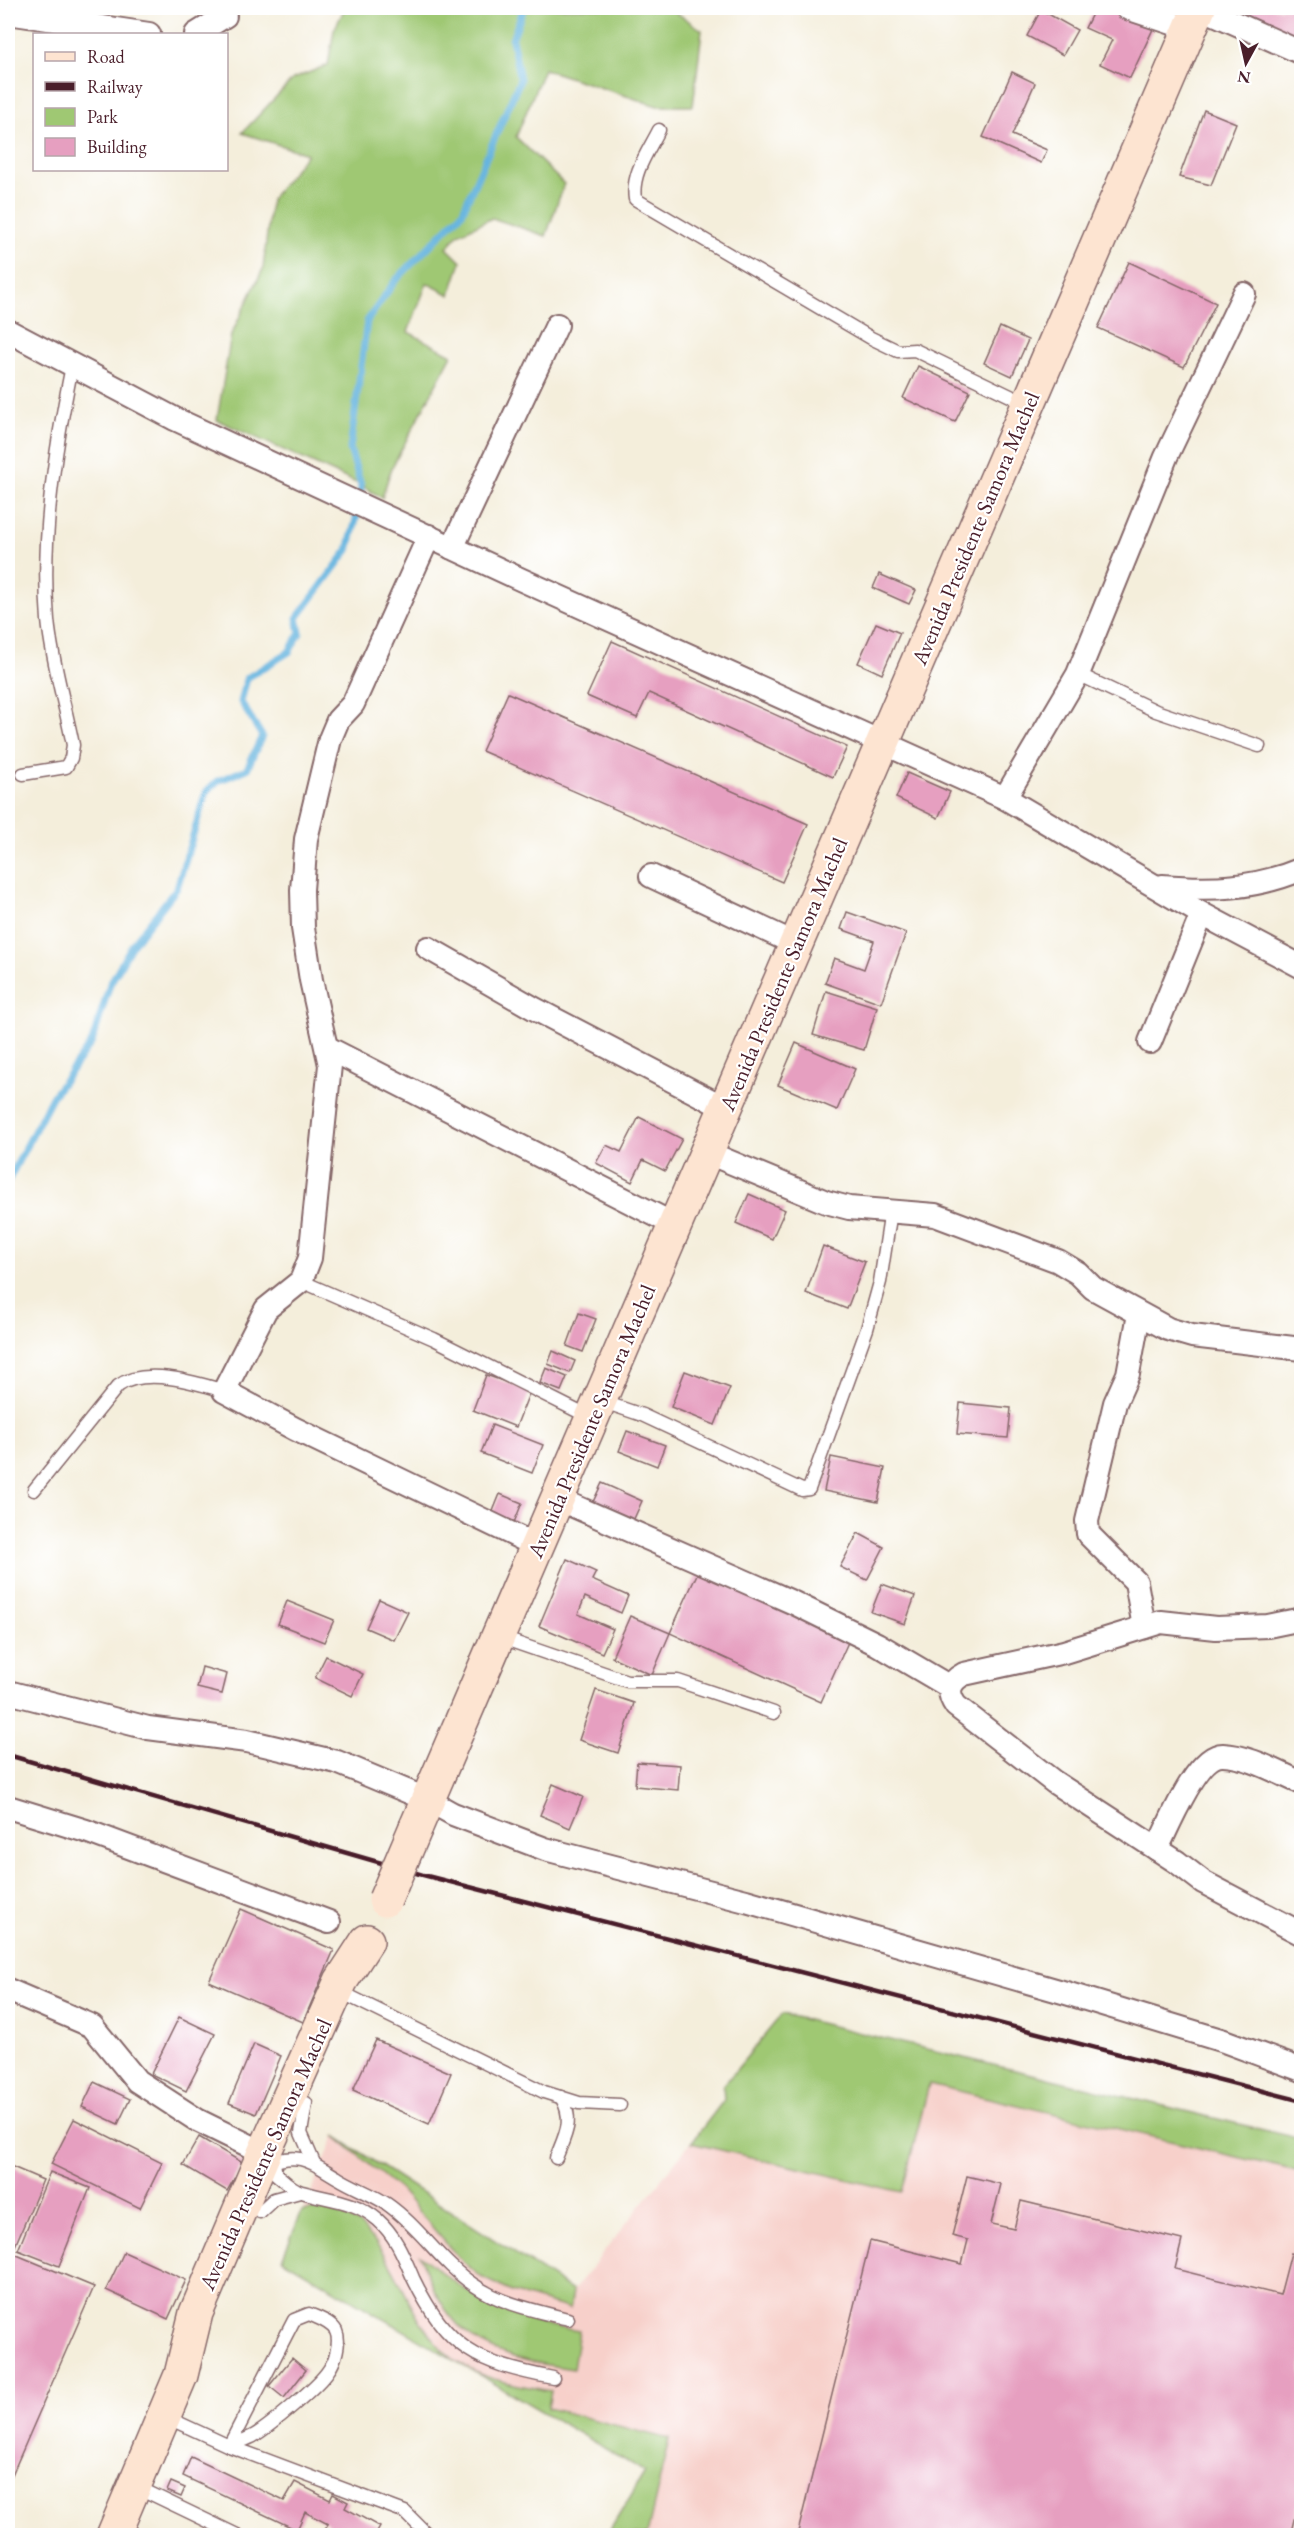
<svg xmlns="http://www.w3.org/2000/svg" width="1309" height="2543" font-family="'EB Garamond',serif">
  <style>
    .built { fill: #f7d0ca }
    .green { fill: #9fc873; stroke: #74744f; stroke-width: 1.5 }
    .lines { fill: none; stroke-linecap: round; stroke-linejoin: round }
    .stream { stroke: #63b3de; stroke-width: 7 }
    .building { fill: #e69fc0 }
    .lane-casing { stroke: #866769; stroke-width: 15 }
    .street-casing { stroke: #866769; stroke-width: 26 }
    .secondary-casing { stroke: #866769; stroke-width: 36 }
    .lane { stroke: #fff; stroke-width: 12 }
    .street { stroke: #fff; stroke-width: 22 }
    .secondary { stroke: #fde4d1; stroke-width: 33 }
    .rail { stroke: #4a1f2b; stroke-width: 4.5 }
    .secondary-bridge-casing { stroke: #866769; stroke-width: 36; stroke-linecap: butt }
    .secondary-bridge { stroke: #fde4d1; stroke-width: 33 }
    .labels { text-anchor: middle; stroke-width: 4.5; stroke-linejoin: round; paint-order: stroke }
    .street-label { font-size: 22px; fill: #4a1f2b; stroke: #fff }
  </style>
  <rect width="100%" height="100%" fill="#fff"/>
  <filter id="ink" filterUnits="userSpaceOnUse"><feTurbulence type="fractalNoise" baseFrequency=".0167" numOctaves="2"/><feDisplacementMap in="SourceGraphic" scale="12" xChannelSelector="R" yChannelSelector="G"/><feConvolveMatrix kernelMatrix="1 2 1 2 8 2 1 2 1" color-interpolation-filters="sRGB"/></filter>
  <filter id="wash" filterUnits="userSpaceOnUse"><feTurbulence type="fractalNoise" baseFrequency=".008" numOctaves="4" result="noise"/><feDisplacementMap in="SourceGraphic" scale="24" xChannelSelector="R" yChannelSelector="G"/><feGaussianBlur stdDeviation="1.35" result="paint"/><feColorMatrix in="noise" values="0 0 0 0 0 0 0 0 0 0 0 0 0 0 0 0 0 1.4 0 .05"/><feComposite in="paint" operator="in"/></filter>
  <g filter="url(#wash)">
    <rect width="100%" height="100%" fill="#f4eedb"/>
    <polygon class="built" points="782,2014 1301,2139 1301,2535 607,2535 645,2472 282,2259 335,2136 573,2291 724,2100 723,2086"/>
    <g class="green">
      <polygon points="345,8 681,8 677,13 702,30 693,106 657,106 544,69 516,137 564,184 546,236 492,218 458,234 447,248 461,262 450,295 427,283 408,332 452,355 391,469 382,498 361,485 217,420 231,335 263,269 271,199 307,154 242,133 293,79 328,65 334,30"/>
      <polygon points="782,2014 1301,2139 1301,2172 929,2084 902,2192 691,2143 724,2100 723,2086"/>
      <polygon points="335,2136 573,2291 570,2309 512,2292 481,2277 458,2257 400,2190"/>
      <path d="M 320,2208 C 336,2213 353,2217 365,2230 C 402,2267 409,2324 452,2358 C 478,2380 519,2385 551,2391 L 548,2408 L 669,2439 L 647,2535 L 607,2535 L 645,2472 L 282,2259 L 302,2211 Z"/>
      <path d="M 420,2255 C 472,2299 510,2321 579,2331 L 573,2369 C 487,2357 449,2340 420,2255 Z"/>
    </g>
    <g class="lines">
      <polyline class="stream" points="8,1181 52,1097 92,1042 110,984 132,945 177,888 206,792 218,781 247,769 262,736 241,702 247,678 289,652 300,633 297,618 348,550 360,504 361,485 350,449 367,321 395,281 462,213 520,80 512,39 524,8"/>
    </g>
    <g id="blocks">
      <g class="building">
        <polygon points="1095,8 1107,8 1153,29 1130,78 1100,64 1112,40 1085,28"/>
        <polygon points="1240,8 1302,8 1302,46 1236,16"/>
        <polygon points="1041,10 1077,30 1063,55 1027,36"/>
        <polygon points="1012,72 1035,83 1012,135 1047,150 1041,163 983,137"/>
        <polygon points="1204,110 1236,123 1211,185 1179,177"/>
        <polygon points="1129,262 1216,303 1184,367 1098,328"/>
        <polygon points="1000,327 1028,340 1012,376 984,363"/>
        <polygon points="918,366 970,391 955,422 903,398"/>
        <polygon points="879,574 916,590 909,604 873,588"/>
        <polygon points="876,623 900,633 882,674 858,663"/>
        <polygon points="612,641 847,747 833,777 649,693 637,718 587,696"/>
        <polygon points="508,693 808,824 782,882 482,751"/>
        <polygon points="907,773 950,792 938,818 896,798"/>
        <polygon points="847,912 906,933 881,1003 825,983 834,958 864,969 874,941 841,929"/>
        <polygon points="826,991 877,1007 864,1050 813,1035"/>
        <polygon points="796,1043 855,1069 837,1110 778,1085"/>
        <polygon points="639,1117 682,1139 665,1171 643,1160 632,1182 596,1163 606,1145 621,1152"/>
        <polygon points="749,1194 785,1210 772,1239 736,1223"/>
        <polygon points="823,1246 865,1262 847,1309 806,1293"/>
        <polygon points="579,1313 596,1319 583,1352 567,1346"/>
        <polygon points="553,1351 575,1361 570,1373 548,1364"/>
        <polygon points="546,1368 567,1377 561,1391 540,1383"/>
        <polygon points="685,1371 730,1388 715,1425 671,1407"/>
        <polygon points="486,1375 530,1391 516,1427 473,1410"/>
        <polygon points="960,1403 1011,1408 1008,1438 957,1434"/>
        <polygon points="492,1425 543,1445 532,1473 481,1453"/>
        <polygon points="627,1431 665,1445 657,1466 619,1451"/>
        <polygon points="831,1457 885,1468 878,1502 824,1491"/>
        <polygon points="602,1483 642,1501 633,1521 593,1502"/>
        <polygon points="500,1494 522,1503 511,1530 489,1521"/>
        <polygon points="858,1533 884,1547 867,1580 840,1567"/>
        <polygon points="567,1559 596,1572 592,1580 628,1596 621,1613 585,1597 578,1614 613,1629 602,1653 539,1626"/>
        <polygon points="698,1572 849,1640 821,1702 670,1633"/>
        <polygon points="882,1584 915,1596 905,1624 871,1612"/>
        <polygon points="379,1599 408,1612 394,1640 366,1628"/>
        <polygon points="287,1601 334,1620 324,1642 278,1624"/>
        <polygon points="630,1616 670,1633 652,1675 612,1657"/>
        <polygon points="326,1656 363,1674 352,1696 315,1678"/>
        <polygon points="202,1667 227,1674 222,1694 197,1688"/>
        <polygon points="596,1690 634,1703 618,1753 579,1740"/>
        <polygon points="637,1762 680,1765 678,1790 635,1786"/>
        <polygon points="553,1784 583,1797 570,1828 540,1815"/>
        <polygon points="241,1909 334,1950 303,2022 209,1981"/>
        <polygon points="179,2017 215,2034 186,2091 151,2074"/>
        <polygon points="376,2040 451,2073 429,2124 353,2090"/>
        <polygon points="254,2044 281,2056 256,2114 229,2103"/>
        <polygon points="94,2082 130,2099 118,2124 82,2107"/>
        <polygon points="74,2119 162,2163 140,2208 51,2164"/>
        <polygon points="199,2137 243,2163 227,2191 183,2165"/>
        <polygon points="8,2165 43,2180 12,2253 94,2287 8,2484"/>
        <polygon points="50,2172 90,2188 59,2266 18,2250"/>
        <polygon points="967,2176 1001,2184 991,2224 1014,2229 1021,2201 1182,2240 1175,2269 1280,2295 1291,2253 1302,2256 1302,2487 1290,2536 797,2536 870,2241 962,2264 968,2240 952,2236"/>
        <polygon points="124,2252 186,2280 168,2319 106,2290"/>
        <polygon points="292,2358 306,2370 284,2398 269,2386"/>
        <polygon points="191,2457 284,2501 295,2482 330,2500 333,2494 348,2502 345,2508 380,2527 375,2536 319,2536 328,2524 305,2512 297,2530 183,2476"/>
        <polygon points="171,2482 185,2488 181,2497 167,2491"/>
      </g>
    </g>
  </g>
  <g filter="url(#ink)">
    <use href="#blocks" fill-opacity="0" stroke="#866769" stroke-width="1.5"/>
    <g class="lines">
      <defs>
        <g id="lane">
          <path d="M 659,130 C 648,152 631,174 635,199 L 871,338 L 898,351 L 915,350 L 1027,404"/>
          <polyline points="1078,674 1156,711 1259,746"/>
          <path d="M 23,774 L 66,767 L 71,758 L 73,745 C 65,704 52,662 48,620 C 41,535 55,450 72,366"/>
          <polyline points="301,1281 434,1339 591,1418"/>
          <polyline points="601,1401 642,1415 802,1490 809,1489 867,1329 880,1282 891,1211"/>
          <path d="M 34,1490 L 118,1386 C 144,1367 195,1382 224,1391"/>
          <polyline points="499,1637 627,1681 678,1681 774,1713"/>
          <polyline points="351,1997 544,2092 579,2103 620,2105"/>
          <polyline points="306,2103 301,2133 314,2163"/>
          <path d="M 272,2154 L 276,2174 C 283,2180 293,2190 302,2192 C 329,2200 355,2200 378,2220 C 396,2236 404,2257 413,2278 C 448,2350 477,2363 553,2378"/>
          <path d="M 556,2158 C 565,2135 575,2120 561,2097"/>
          <path d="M 267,2164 C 300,2151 311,2162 338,2178 C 354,2188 372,2194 387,2204 C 420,2227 441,2263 474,2285 C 501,2304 537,2311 568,2319"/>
          <polyline points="260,2212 274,2199 300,2192"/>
          <path d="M 309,2314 C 318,2318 331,2322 336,2331 C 341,2342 335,2362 328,2371 C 319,2385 270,2426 255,2435 C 247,2440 237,2442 229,2446 L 294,2320 Z"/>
          <polyline points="164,2416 229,2446 405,2512 429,2536"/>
          <polyline points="135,2486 239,2536"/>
        </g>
        <g id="street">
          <polyline points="1127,8 1190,29"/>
          <polyline points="1201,8 1302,53"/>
          <polyline points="8,13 149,34"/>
          <polyline points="196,34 225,16"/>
          <polyline points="8,331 175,419 522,580 1005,798 1202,914 1302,967"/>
          <polyline points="429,536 353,704 338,720 330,739 306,839 302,890 303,928 311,980 330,1065 310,1258 301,1281 266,1309 224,1391 295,1429 537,1546"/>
          <polyline points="452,548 557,325"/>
          <polyline points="1005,798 1078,674 1166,457 1244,294"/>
          <polyline points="651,876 796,944"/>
          <path d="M 1162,886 C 1211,890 1255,889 1302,869"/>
          <polyline points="428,948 535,1009 725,1108"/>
          <polyline points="1150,1042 1202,914"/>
          <polyline points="328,1048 675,1225"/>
          <polyline points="706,1152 826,1202 849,1208 935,1215 1058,1261 1078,1273 1093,1288 1168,1329 1192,1336 1302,1349"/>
          <polyline points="1139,1314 1128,1374 1115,1403 1087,1521 1088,1534 1136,1582 1144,1627"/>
          <polyline points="558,1499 794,1603 877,1644 950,1687"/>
          <path d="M 1302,1619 L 1268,1626 L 1216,1628 L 1161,1622 L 1064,1652 L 964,1674 C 949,1682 946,1692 956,1706 L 1054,1782 L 1177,1862 L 1203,1882 L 1302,1934"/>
          <polyline points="8,1692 148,1728 247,1741 337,1762 428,1800 453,1814 545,1849 746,1901 1066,1993 1224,2041 1302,2070"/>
          <polyline points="8,1807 86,1831 329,1922"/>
          <path d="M 1157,1849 C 1168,1827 1197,1754 1223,1755 C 1250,1756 1278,1773 1302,1783"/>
          <polyline points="8,1990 92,2026 137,2081 197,2120 264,2153"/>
        </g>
        <g id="secondary">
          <polyline points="416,1827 1199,8"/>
          <polyline points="113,2536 181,2375 196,2313 264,2153 341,1981 367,1941"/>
        </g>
      </defs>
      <use href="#lane" class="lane-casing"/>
      <use href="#street" class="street-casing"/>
      <use href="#secondary" class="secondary-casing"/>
      <use href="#lane" class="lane"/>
      <use href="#street" class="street"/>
      <use href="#secondary" class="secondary"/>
      <polyline class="rail" points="8,1755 423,1875 1302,2101"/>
      <defs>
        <polyline id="secondary-bridge" points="385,1900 416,1827"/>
      </defs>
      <use href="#secondary-bridge" class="secondary-bridge-casing"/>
      <use href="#secondary-bridge" class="secondary-bridge"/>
    </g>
  </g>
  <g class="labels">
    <g class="street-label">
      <text transform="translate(975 528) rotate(-67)" y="8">Avenida Presidente Samora Machel</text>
      <text transform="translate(783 974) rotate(-67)" y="8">Avenida Presidente Samora Machel</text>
      <text transform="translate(591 1421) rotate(-67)" y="8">Avenida Presidente Samora Machel</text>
      <text transform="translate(265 2154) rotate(-66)" y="8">Avenida Presidente Samora Machel</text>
    </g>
  </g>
  <rect width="1309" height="2543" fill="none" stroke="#fff" stroke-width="30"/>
  <rect x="33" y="33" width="195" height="138" fill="#ffffff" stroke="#b7a5aa" stroke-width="1.5"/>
  <rect x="45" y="52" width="30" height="9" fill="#fde4d1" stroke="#b7a5aa" stroke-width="1.5"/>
  <text x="87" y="63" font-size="18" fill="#4a1f2b">Road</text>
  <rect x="45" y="82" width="30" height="9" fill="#4a1f2b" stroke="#b7a5aa" stroke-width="1.5"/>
  <text x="87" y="93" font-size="18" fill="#4a1f2b">Railway</text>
  <rect x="45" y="108" width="30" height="18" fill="#9fc873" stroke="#b7a5aa" stroke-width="1.5"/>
  <text x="87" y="123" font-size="18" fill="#4a1f2b">Park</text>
  <rect x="45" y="138" width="30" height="18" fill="#e69fc0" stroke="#b7a5aa" stroke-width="1.5"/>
  <text x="87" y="153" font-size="18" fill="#4a1f2b">Building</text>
  <g transform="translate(1246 63) rotate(188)" stroke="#ffffff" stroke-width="4.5" paint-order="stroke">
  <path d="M0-4.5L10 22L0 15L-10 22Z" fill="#4a1f2b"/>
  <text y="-9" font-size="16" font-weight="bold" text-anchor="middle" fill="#4a1f2b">N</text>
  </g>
</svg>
